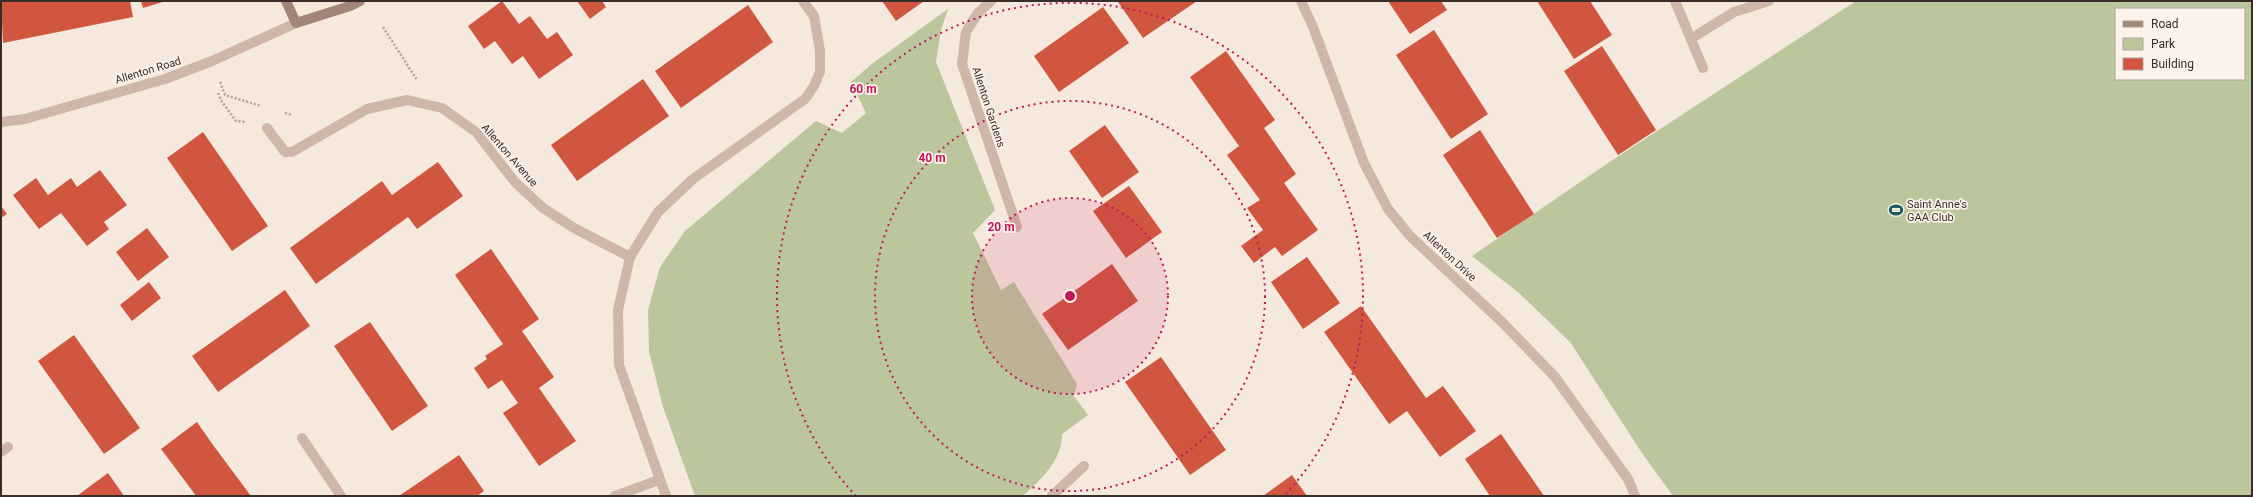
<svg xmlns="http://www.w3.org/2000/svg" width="2253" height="497" viewBox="0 0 2253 497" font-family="Roboto,sans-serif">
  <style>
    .green { fill: #bbc69c; fill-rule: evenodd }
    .building { fill: #d05640 }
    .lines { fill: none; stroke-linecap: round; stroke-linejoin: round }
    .path { stroke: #baa092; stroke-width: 2.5; stroke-dasharray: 2 2; stroke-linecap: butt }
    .street { stroke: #ceb6a8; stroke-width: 10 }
    .secondary { stroke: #a28479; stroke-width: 10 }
    .ring { fill: none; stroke: #c2185b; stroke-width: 2; stroke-dasharray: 2 4 }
    .labels { text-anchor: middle; stroke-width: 3.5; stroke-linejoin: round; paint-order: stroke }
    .street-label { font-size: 11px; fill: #3a2d29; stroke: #fcf2eb }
    .poi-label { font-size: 11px; fill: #3a2d29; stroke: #fcf2eb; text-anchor: start }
    .centre { fill: #c2185b; stroke: #fcf2eb; stroke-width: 2 }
    .ring-label { font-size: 12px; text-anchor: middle; font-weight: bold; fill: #c2185b; stroke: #fcf2eb; stroke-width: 3.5; stroke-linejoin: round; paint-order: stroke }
  </style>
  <rect width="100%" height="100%" fill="#f5e8dd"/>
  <!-- green -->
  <g class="green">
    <path d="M 1856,1 L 2252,1 L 2252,496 L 1673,496 L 1642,453 L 1570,342 L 1519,293 L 1472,256 L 1608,163 ZM 2116,9 L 2244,9 L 2244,79 L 2116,79 Z"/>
    <path d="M 948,9 L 941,30 L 936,62 L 995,210 L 973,233 L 1001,290 L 1014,282 L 1077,384 L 1074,396 L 1088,415 L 1062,434 C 1062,461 1041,479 1023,496 L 695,496 L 663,407 L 649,351 L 648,310 L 660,267 L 685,231 L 816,121 L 842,133 L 866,113 L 851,82 L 873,63 Z"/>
  </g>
  <!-- building -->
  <g class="building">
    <polygon points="1,1 130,1 133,17 3,43"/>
    <polygon points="141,1 166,1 143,8"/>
    <polygon points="502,1 519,24 530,16 547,39 557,32 573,55 539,79 523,56 512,64 495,41 484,49 468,26"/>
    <polygon points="577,1 602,1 606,7 590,19"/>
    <polygon points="882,1 924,1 896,21"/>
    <polygon points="1120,1 1197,1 1143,38 1118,2"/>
    <polygon points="1388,1 1441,1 1447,10 1410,34"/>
    <polygon points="1537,1 1590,1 1612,35 1574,59"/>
    <polygon points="748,5 773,42 681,108 655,71"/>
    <polygon points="1103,7 1129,43 1059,92 1034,56"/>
    <polygon points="1434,30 1488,114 1451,139 1396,55"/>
    <polygon points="1602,46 1656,130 1618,155 1564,71"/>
    <polygon points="1226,51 1275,120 1264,128 1296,174 1284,183 1318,230 1282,256 1275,247 1254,263 1241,246 1263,230 1247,208 1260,200 1227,155 1239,146 1190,77"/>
    <polygon points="643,79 669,116 577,181 551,145"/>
    <polygon points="1105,125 1139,172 1102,198 1069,151"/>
    <polygon points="1480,130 1534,214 1497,238 1443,155"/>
    <polygon points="203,132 268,226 232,251 167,158"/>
    <polygon points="438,162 463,196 417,229 408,217 316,284 290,248 382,181 392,195"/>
    <polygon points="100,170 127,205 104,222 109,229 87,246 61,213 39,229 13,195 36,178 48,195 71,178 77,187"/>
    <polygon points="1129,186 1162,232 1126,258 1093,211"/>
    <polygon points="1,206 7,214 1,218"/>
    <polygon points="147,228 169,257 138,281 116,252"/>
    <polygon points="491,249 539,319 522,331 554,377 539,388 576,441 539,466 503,413 518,403 502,380 488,389 474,368 487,359 485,356 503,344 455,275"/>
    <polygon points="1307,257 1340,303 1303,329 1271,282"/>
    <polygon points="1112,264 1138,301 1068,350 1042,314"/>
    <polygon points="149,282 161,298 132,321 120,305"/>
    <polygon points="285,290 310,326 218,392 192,356"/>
    <polygon points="1361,306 1426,398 1443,386 1476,431 1440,457 1407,411 1389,424 1324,332"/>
    <polygon points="370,322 428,406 392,431 334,346"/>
    <polygon points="74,335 140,428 104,454 38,361"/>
    <polygon points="1161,357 1226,450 1190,475 1125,382"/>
    <polygon points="197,422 213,445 251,496 196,496 194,493 161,449"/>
    <polygon points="1501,434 1533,480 1544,496 1490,496 1465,459"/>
    <polygon points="459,455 484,491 477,496 399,496"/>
    <polygon points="108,473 124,496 77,496 85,490"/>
    <polygon points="1292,475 1307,496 1263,496"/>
  </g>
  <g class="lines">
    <!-- path -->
    <g class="path">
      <polyline points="383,27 417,80"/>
      <polyline points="220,82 225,95 261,106"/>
      <polyline points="218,93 222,102 236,121 246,122"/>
      <polyline points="285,113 292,115"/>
    </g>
    <!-- street -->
    <g class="street">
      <polyline points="991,1 978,13 966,32 962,64 1017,227"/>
      <polyline points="1301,1 1313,27 1364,163 1388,209 1410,236 1502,322 1555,377 1628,479 1635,496"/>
      <polyline points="1675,1 1703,68"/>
      <polyline points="1692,38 1734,12 1769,1"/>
      <polyline points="1,122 25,119 165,79 212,61 296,23"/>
      <polyline points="267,128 285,152 292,152 367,109 407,100 442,108 476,132 515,182 543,208 574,228 630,257"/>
      <polyline points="302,438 341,496"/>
      <polyline points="1,452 8,447"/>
      <polyline points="615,496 659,480"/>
      <polyline points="666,496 619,365 618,310 630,257 658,212 693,179 805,99 814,86 820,72 820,51 814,16 803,1"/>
      <polyline points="1052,496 1084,466"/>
    </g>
    <!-- secondary -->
    <polyline class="secondary" points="286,1 296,23 350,6 360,1"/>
  </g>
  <!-- distance rings -->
  <circle cx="1070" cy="296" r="98" fill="#c2185b" fill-opacity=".12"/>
  <g class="ring">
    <circle cx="1070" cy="296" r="98"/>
    <circle cx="1070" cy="296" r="195"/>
    <path d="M856 496A293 293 0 1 1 1284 496"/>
  </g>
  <!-- icons -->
  <defs>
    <symbol id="stadium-bare" viewBox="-9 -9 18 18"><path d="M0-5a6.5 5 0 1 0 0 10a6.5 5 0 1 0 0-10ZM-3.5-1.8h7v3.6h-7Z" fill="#1a605f" stroke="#fcf2eb" stroke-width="2.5" paint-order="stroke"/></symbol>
  </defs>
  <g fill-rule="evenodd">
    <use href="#stadium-bare" x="1886" y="200" width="20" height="20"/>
  </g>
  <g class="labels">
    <!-- street labels -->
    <g class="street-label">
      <text transform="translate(148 70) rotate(-17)" y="4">Allenton Road</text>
      <text transform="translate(989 107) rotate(72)" y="4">Allenton Gardens</text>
      <text transform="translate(510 155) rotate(49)" y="4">Allenton Avenue</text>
      <text transform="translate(1450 256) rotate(43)" y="4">Allenton Drive</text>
    </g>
    <!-- poi labels -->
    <g class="poi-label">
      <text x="1907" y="208">Saint Anne's<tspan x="1907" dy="13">GAA Club</tspan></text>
    </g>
  </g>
  <circle cx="1070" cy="296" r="6" class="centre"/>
  <g class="ring-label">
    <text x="863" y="93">60 m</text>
    <text x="932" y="162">40 m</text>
    <text x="1001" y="231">20 m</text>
  </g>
  <!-- border -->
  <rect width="2253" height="497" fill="none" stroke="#3a2d29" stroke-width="4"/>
  <!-- legend -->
  <rect x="2115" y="8" width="130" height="72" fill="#fcf2eb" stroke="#aea39d"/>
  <rect x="2123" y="21" width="20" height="6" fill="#a28479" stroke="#aea39d"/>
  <text x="2151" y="28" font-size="12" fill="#3a2d29">Road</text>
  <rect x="2123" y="38" width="20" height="12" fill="#bbc69c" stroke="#aea39d"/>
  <text x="2151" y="48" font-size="12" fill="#3a2d29">Park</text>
  <rect x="2123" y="58" width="20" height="12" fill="#d05640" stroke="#aea39d"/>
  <text x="2151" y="68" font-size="12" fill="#3a2d29">Building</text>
</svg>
